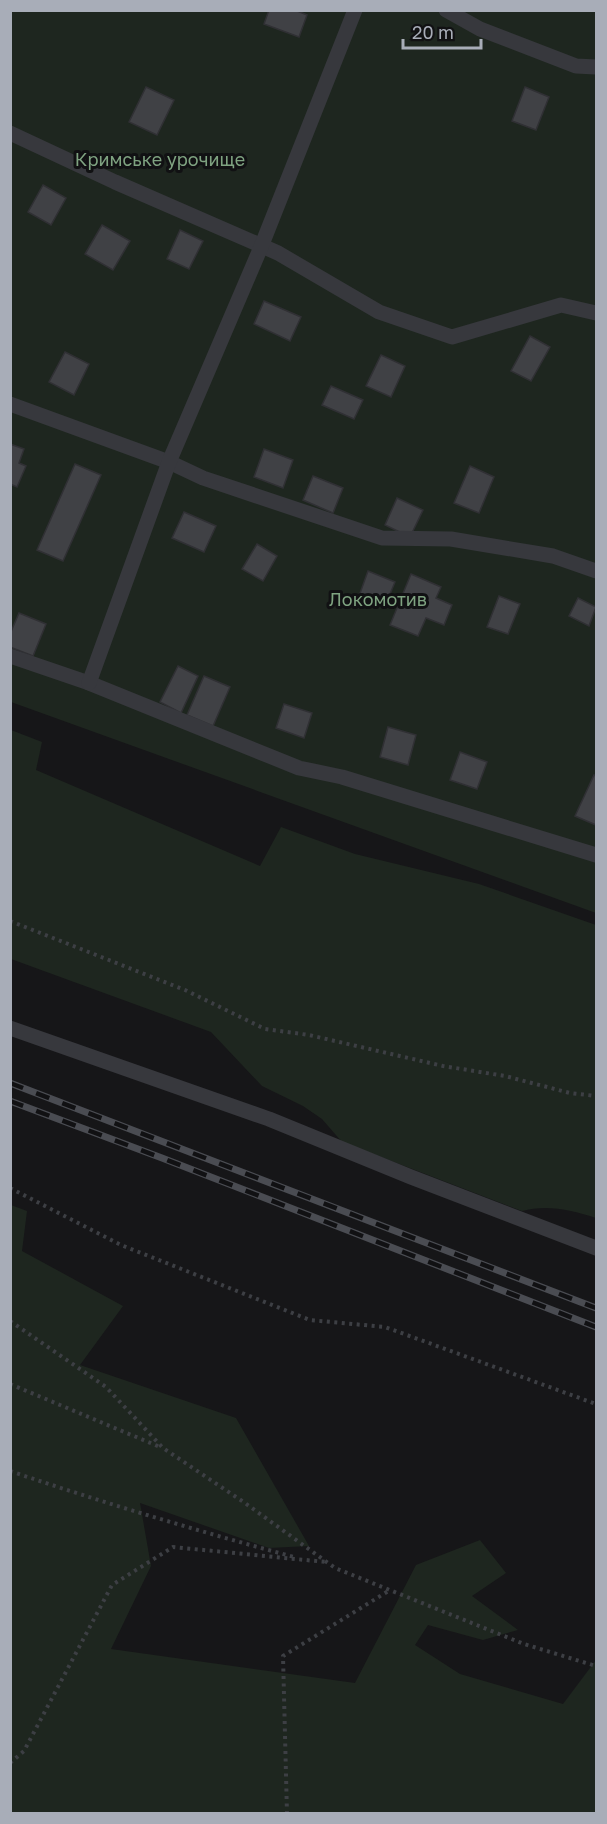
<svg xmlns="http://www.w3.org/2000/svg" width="607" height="1824" viewBox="0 0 607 1824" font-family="'Golos Text',sans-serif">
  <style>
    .green { fill: #1e261f }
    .building { fill: #404145; stroke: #303034; stroke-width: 1.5 }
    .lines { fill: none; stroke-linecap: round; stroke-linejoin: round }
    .path { stroke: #3d3f44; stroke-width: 4; stroke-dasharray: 3 4.5; stroke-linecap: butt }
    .lane { stroke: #37383d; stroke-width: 15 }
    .rail-casing { stroke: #4a4c52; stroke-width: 7 }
    .rail { stroke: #111113; stroke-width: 4.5; stroke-dasharray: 14; stroke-linecap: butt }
    .labels { text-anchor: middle; stroke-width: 6; stroke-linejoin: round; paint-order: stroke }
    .park-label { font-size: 18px; fill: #7fa381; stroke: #111113 }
  </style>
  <rect width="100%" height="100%" fill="#161618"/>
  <!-- green -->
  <g class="green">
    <polygon points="10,11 596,11 596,913 11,702"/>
    <path d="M 11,730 L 42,742 L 36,770 L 260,866 L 281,827 L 355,854 L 479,884 L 596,925 L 596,1218 C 573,1210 546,1204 522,1211 L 342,1142 L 322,1119 L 303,1106 L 262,1086 L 211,1032 L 11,959 Z"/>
    <polygon points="11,1205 27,1211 22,1251 123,1306 80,1365 236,1418 309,1546 269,1548 140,1503 151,1566 111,1649 355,1683 416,1565 480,1540 506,1573 472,1596 518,1630 483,1640 428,1625 415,1645 460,1674 563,1704 596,1660 596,1813 11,1813"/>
  </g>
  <!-- building -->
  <g class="building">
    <polygon points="269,10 295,10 307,15 299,37 264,24"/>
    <polygon points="146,87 174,100 157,135 129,122"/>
    <polygon points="525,87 549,97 536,130 512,121"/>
    <polygon points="43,185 66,198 51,225 28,212"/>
    <polygon points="102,225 130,241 113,270 85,254"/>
    <polygon points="180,230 203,241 189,269 167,259"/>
    <polygon points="264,301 301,317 290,341 254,324"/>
    <polygon points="530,336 550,347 531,381 511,371"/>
    <polygon points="65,352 89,364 74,395 49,382"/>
    <polygon points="381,355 405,366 391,397 366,386"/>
    <polygon points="331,386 363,400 354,419 322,405"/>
    <polygon points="10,444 24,449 19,463 26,466 17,487 10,484"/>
    <polygon points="264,449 293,460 283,488 254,477"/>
    <polygon points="75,464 101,475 63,561 37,550"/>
    <polygon points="470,466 494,477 479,513 454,503"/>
    <polygon points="313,476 343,488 333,513 303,500"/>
    <polygon points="397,498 423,510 410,537 385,525"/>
    <polygon points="184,512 216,526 204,552 172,538"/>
    <polygon points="257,544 277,556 263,581 242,569"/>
    <polygon points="368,571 395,582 385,606 359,596"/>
    <polygon points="411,574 441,587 436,598 452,605 444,625 426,618 418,636 390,625"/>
    <polygon points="499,596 520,604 508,634 487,627"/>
    <polygon points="578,598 596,607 589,626 569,616"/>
    <polygon points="19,613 46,624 33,656 10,647 10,634"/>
    <polygon points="178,666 198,676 181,713 160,702"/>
    <polygon points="204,676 230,687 213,726 187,715"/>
    <polygon points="284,704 312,713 304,738 276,728"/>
    <polygon points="388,727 416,735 408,765 380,757"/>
    <polygon points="460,752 487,762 477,789 450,780"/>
    <polygon points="594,775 596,776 596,825 575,816"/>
  </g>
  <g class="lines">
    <!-- path -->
    <g class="path">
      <polyline points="10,921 185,990 265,1029 309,1035 443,1066 505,1076 570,1093 596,1096"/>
      <polyline points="10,1188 121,1245 310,1320 385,1327 596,1404"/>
      <polyline points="10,1321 106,1387 163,1448 245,1503 335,1568 524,1644 596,1666"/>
      <polyline points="10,1384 160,1447"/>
      <path d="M 10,1471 C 104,1503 198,1531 294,1557"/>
      <polyline points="10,1763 24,1751 112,1585 173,1547 326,1562"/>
      <polyline points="287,1814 283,1656 390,1590"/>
    </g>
    <!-- lane -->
    <g class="lane">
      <polyline points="446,10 480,29 576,66 596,67"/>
      <polyline points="10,133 115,182 278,253 379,312 452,337 561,305 596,313"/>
      <polyline points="10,404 169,462 203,478 382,538 451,539 553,556 596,571"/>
      <polyline points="10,656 89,683 299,768 342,777 596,855"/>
      <polyline points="89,683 169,462 261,247 355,10"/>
      <polyline points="10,1028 269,1119 411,1177 596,1248"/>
    </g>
    <defs>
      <g id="rail">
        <polyline points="10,1083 596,1308"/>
        <polyline points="10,1101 162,1158 596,1327"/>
      </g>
    </defs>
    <!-- rail casing -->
    <use href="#rail" class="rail-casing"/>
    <!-- rail -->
    <use href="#rail" class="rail"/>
  </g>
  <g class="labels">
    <!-- park labels -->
    <g class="park-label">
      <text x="160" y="166">Кримське урочище</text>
      <text x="378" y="606">Локомотив</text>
    </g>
  </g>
  <!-- border -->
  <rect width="607" height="1824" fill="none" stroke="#a8adb8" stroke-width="24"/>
  <!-- scale -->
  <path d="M403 39v9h78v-9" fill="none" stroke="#a8adb8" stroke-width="3"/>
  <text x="412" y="39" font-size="18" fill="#a8adb8" stroke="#111113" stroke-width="4.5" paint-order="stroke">20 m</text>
</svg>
